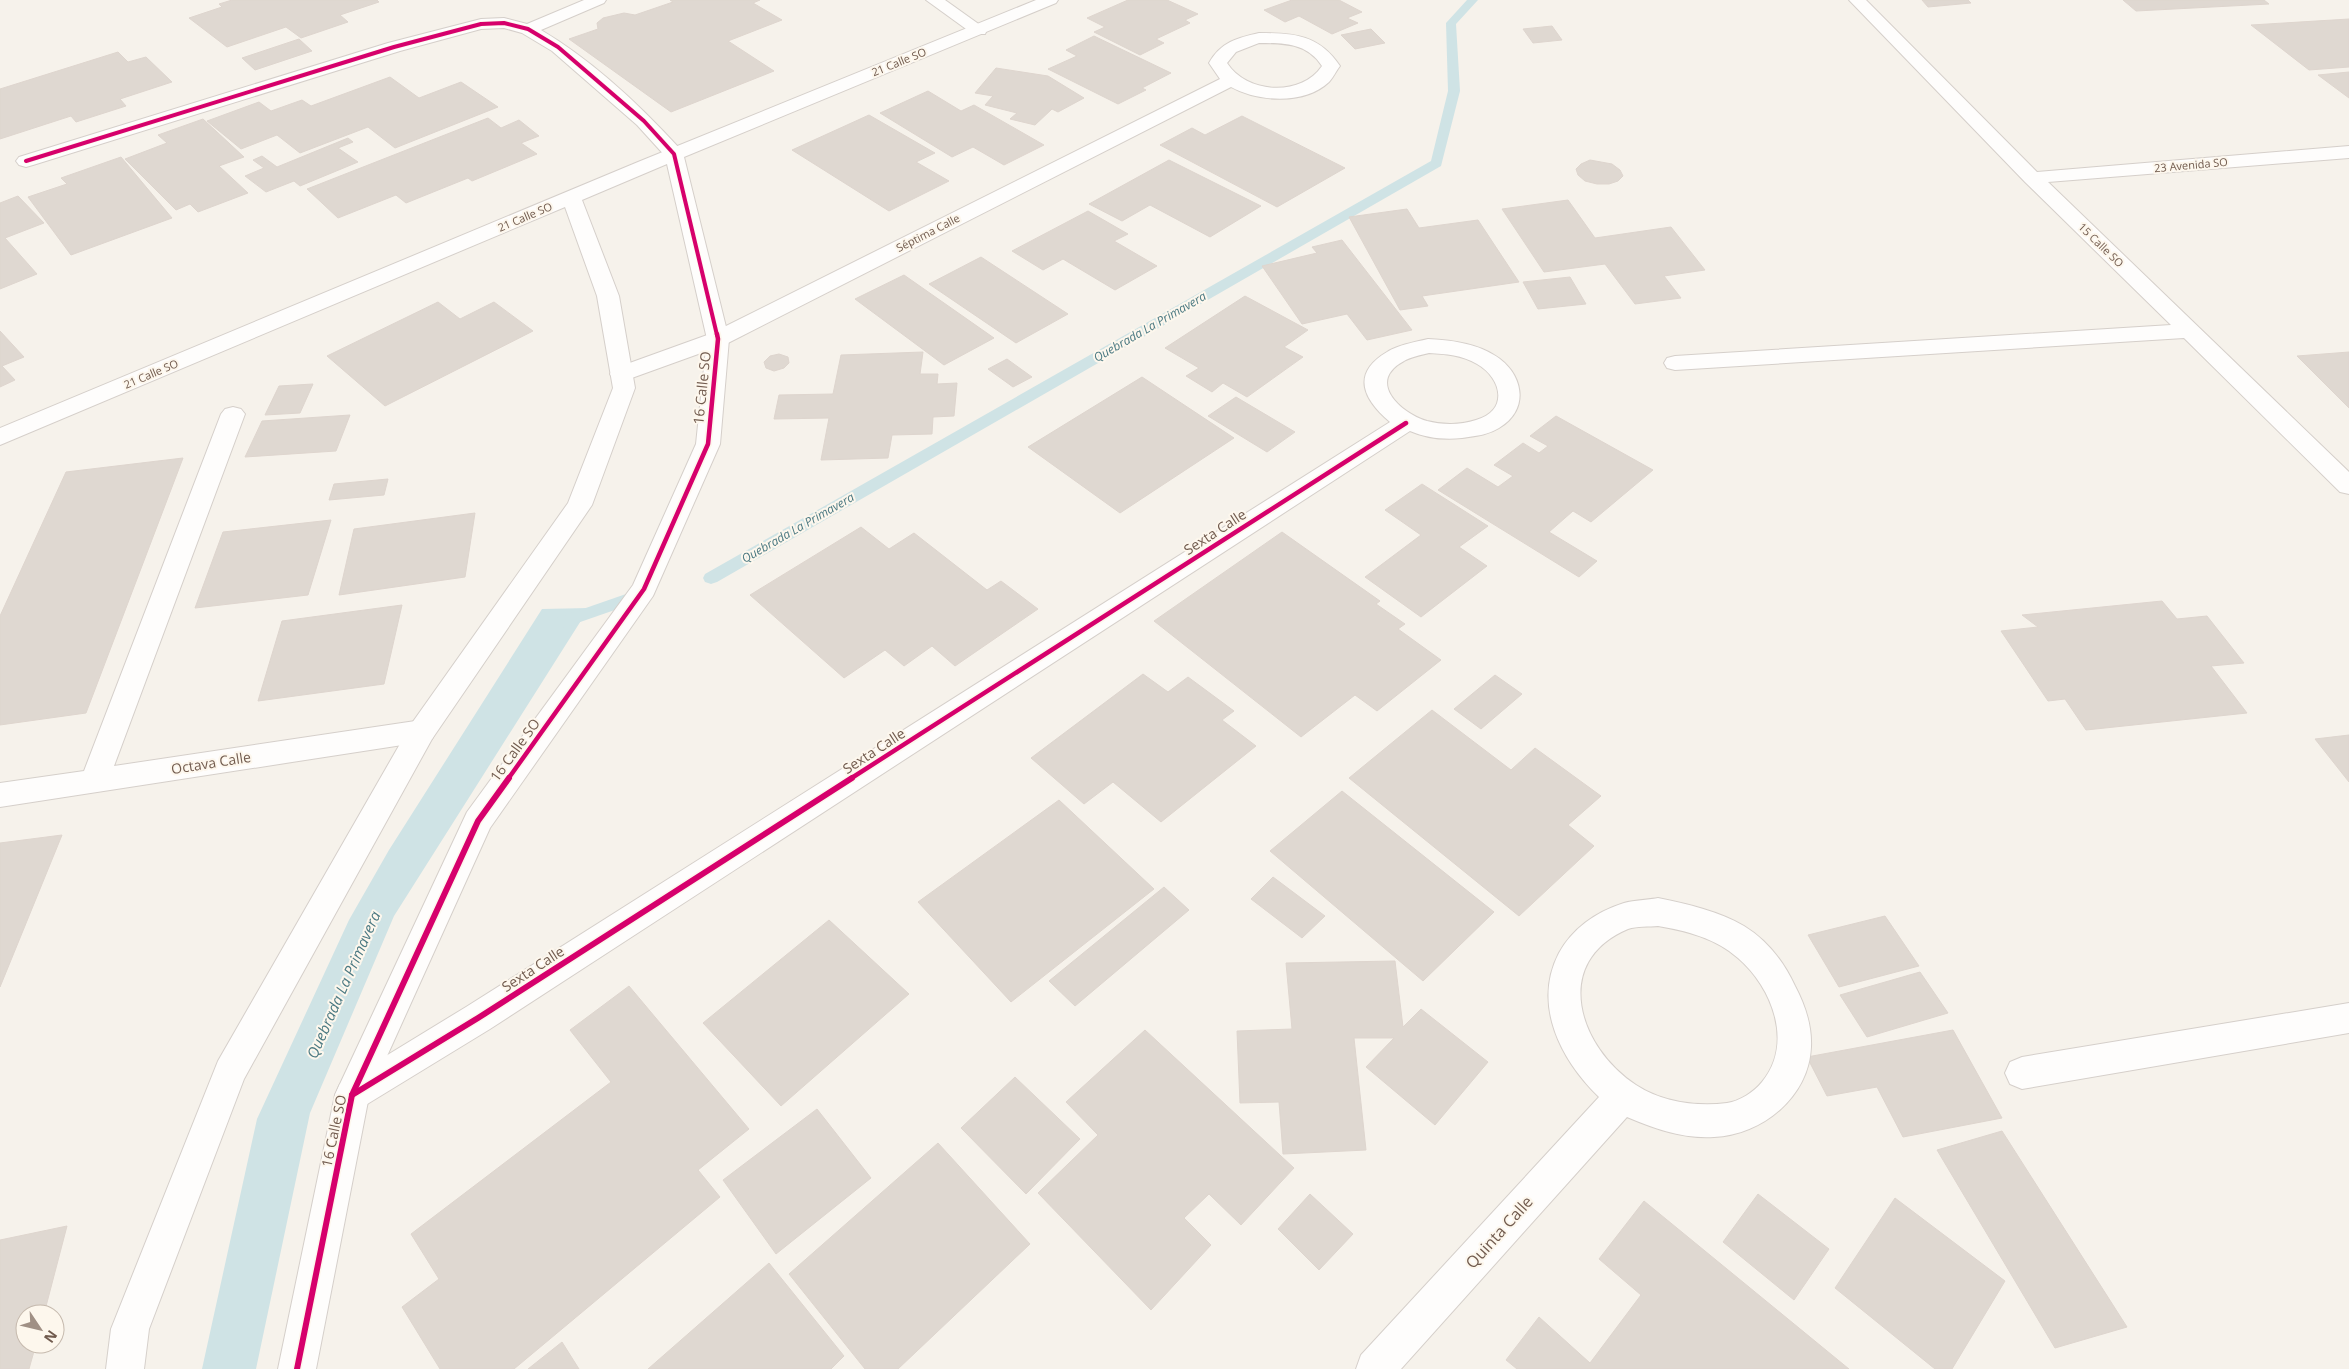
<svg xmlns="http://www.w3.org/2000/svg" width="2349" height="1369" viewBox="0 0 2349 1369" font-family="'Open Sans',sans-serif">
  <style>
    .water { fill: #cfe3e5 }
    .lines { fill: none; stroke-linecap: round; stroke-linejoin: round }
    .stream { fill: #cfe3e5; fill-rule: evenodd }
    .building { fill: #dfd8d1; stroke: #ded5ce }
    .minor-casing { stroke: #d5cfca; stroke-width: 2 }
    .tertiary-casing { stroke: #d5cfca; stroke-width: 2 }
    .minor { fill: #fefdfc; fill-rule: evenodd }
    .tertiary { fill: #fefdfc; fill-rule: evenodd }
    .cycleway-far2-casing { stroke: #fdf7ed; stroke-width: 5.5 }
    .cycleway-far1-casing { stroke: #fdf7ed; stroke-width: 8 }
    .cycleway-casing { stroke: #fdf7ed; stroke-width: 9 }
    .cycleway-far2 { stroke: #d6006c; stroke-width: 4 }
    .cycleway-far1 { stroke: #d6006c; stroke-width: 4.5 }
    .cycleway { stroke: #d6006c; stroke-width: 6 }
    .labels { text-anchor: middle; stroke-width: 4; stroke-linejoin: round; paint-order: stroke }
    .far-street-label { font-size: 11px; fill: #715b4e; stroke: #fdf7ed }
    .far-water-label { font-size: 12px; font-style: italic; fill: #4b7982; stroke: #fdf7ed }
    .street-label { font-size: 14px; fill: #715b4e; stroke: #fdf7ed }
    .water-label { font-size: 15px; font-style: italic; fill: #4b7982; stroke: #fdf7ed }
    .near-street-label { font-size: 16px; fill: #715b4e; stroke: #fdf7ed }
  </style>
  <rect width="100%" height="100%" fill="#f6f2eb"/>
  <!-- water -->
  <polygon class="water" points="589,608 394,916 310,1113 256,1369 202,1369 257,1119 349,920 389,850 542,609"/>
  <g class="lines">
    <!-- stream -->
    <g class="stream">
      <polygon points="1467,0 1478,0 1456,24 1460,91 1441,166 717,582 711,584 705,582 703,578 705,574 1431,161 1448,91 1446,23"/>
      <polygon points="626,594 632,596 634,600 632,604 563,628 557,626 555,622 557,618"/>
    </g>
  </g>
  <!-- building -->
  <g class="building">
    <polygon points="232,0 377,0 379,2 340,15 348,22 301,38 286,27 227,47 189,18 222,7 219,4"/>
    <polygon points="670,0 760,0 753,3 782,20 728,41 774,71 671,112 569,39 598,29 597,23 603,18 624,13 635,15 673,2"/>
    <polygon points="1128,0 1167,0 1198,14 1185,20 1190,23 1156,39 1164,43 1140,55 1094,32 1105,27 1087,18"/>
    <polygon points="1292,0 1339,0 1362,12 1347,18 1358,23 1332,34 1299,16 1285,22 1264,10"/>
    <polygon points="1922,0 1968,0 1971,3 1928,7"/>
    <polygon points="2123,0 2264,0 2269,4 2136,11"/>
    <polygon points="2349,19 2349,67 2309,70 2251,25"/>
    <polygon points="1552,26 1562,40 1533,43 1523,29"/>
    <polygon points="1371,29 1385,43 1355,49 1341,35"/>
    <polygon points="1094,36 1121,49 1171,73 1142,88 1146,90 1118,104 1048,69 1077,56 1066,50"/>
    <polygon points="299,39 312,51 255,70 242,58"/>
    <polygon points="118,52 128,62 146,57 172,82 120,99 126,106 76,122 71,116 0,139 0,89"/>
    <polygon points="996,68 1048,76 1084,98 1058,112 1052,109 1035,125 1010,119 1017,113 985,105 993,96 975,93"/>
    <polygon points="2349,72 2349,98 2318,75"/>
    <polygon points="390,77 419,98 461,82 498,107 395,148 368,127 300,153 277,135 241,149 207,121 259,102 271,111 302,100 311,106"/>
    <polygon points="928,91 961,111 974,105 1044,145 1004,165 973,147 952,157 880,113"/>
    <polygon points="869,115 935,153 916,162 949,181 889,211 792,150"/>
    <polygon points="1242,116 1345,168 1277,207 1160,145 1192,128 1205,135"/>
    <polygon points="488,118 501,128 519,120 539,136 521,143 537,154 472,181 468,178 406,203 396,195 338,218 307,189"/>
    <polygon points="203,119 244,157 219,166 248,193 198,212 190,204 176,210 125,159 167,143 158,135"/>
    <polygon points="348,138 353,142 338,148 358,162 300,186 294,181 266,192 245,176 264,168 253,160 262,156 277,167"/>
    <polygon points="121,157 172,218 71,255 28,197 67,184 61,178"/>
    <polygon points="1169,160 1261,206 1210,237 1150,205 1122,221 1089,204"/>
    <polygon points="1590,160 1612,164 1620,170 1623,176 1618,181 1609,184 1597,184 1585,181 1578,175 1576,169 1581,164"/>
    <polygon points="18,196 44,223 5,238 37,274 0,289 0,203"/>
    <polygon points="1568,200 1595,238 1671,227 1705,270 1664,276 1681,298 1635,304 1605,264 1544,272 1502,209"/>
    <polygon points="1407,209 1419,228 1478,220 1519,282 1422,296 1428,306 1400,310 1349,217"/>
    <polygon points="1088,211 1128,234 1114,241 1157,266 1115,290 1063,259 1043,270 1012,251"/>
    <polygon points="1342,240 1412,330 1367,340 1347,314 1302,324 1262,266 1317,253 1312,247"/>
    <polygon points="981,257 1068,314 1016,343 929,284"/>
    <polygon points="904,275 994,338 944,365 855,299"/>
    <polygon points="1570,277 1586,304 1538,309 1523,282"/>
    <polygon points="1245,296 1308,330 1284,347 1303,357 1247,397 1223,383 1212,392 1186,376 1199,368 1165,348"/>
    <polygon points="438,302 460,319 494,302 533,331 385,406 327,356"/>
    <polygon points="0,331 24,357 2,366 15,380 0,387"/>
    <polygon points="923,352 920,374 938,374 937,384 957,383 954,416 933,417 932,434 892,435 888,458 821,460 829,418 774,419 779,395 833,394 841,355"/>
    <polygon points="2349,352 2349,408 2297,356"/>
    <polygon points="779,354 788,357 789,363 784,368 774,371 766,368 764,362 770,356"/>
    <polygon points="1007,359 1032,377 1013,387 988,369"/>
    <polygon points="1142,377 1234,438 1120,513 1028,447"/>
    <polygon points="313,384 300,413 265,415 279,386"/>
    <polygon points="1236,397 1295,432 1267,452 1208,416"/>
    <polygon points="350,415 336,451 245,457 262,421"/>
    <polygon points="1556,416 1653,470 1591,522 1573,511 1549,532 1597,561 1579,577 1438,490 1467,468 1498,487 1513,476 1494,465 1523,443 1539,453 1548,446 1530,436"/>
    <polygon points="183,458 86,713 0,725 0,616 66,472"/>
    <polygon points="388,479 384,495 329,500 334,484"/>
    <polygon points="1422,484 1488,526 1459,547 1487,566 1421,617 1365,577 1421,535 1385,510"/>
    <polygon points="475,513 465,577 339,595 354,529"/>
    <polygon points="331,520 308,595 195,608 223,532"/>
    <polygon points="861,527 889,549 914,533 987,590 1001,581 1038,609 955,666 932,646 904,666 885,650 844,678 750,595"/>
    <polygon points="1282,532 1380,601 1376,604 1405,624 1398,629 1441,660 1377,711 1355,695 1301,737 1154,621"/>
    <polygon points="2162,601 2177,619 2207,616 2244,663 2211,666 2247,713 2086,730 2065,699 2048,701 2001,631 2038,627 2022,615"/>
    <polygon points="402,605 384,684 258,701 282,621"/>
    <polygon points="1143,674 1168,692 1188,677 1234,711 1222,720 1256,746 1161,822 1113,782 1084,804 1031,758"/>
    <polygon points="1495,675 1522,694 1481,729 1454,709"/>
    <polygon points="1432,710 1511,770 1535,748 1601,796 1568,825 1594,846 1519,916 1349,778"/>
    <polygon points="2349,735 2349,782 2315,739"/>
    <polygon points="1342,791 1494,912 1423,981 1270,851"/>
    <polygon points="1059,800 1154,889 1011,1002 918,902"/>
    <polygon points="62,835 0,987 0,843"/>
    <polygon points="1273,877 1325,916 1302,938 1251,899"/>
    <polygon points="1164,887 1189,910 1075,1006 1049,981"/>
    <polygon points="1885,916 1919,966 1839,987 1808,935"/>
    <polygon points="829,920 909,994 781,1106 703,1023"/>
    <polygon points="1395,961 1403,1027 1421,1009 1488,1062 1435,1125 1366,1067 1394,1038 1354,1038 1366,1150 1283,1154 1279,1102 1240,1103 1237,1031 1292,1029 1286,963"/>
    <polygon points="1920,972 1948,1013 1867,1037 1840,995"/>
    <polygon points="629,986 749,1129 698,1170 720,1197 514,1369 440,1369 402,1307 439,1279 411,1234 611,1082 570,1030"/>
    <polygon points="1145,1030 1294,1168 1241,1225 1209,1194 1184,1218 1211,1245 1151,1310 1038,1193 1098,1135 1066,1102"/>
    <polygon points="1953,1030 2002,1118 1903,1137 1877,1087 1827,1096 1807,1057"/>
    <polygon points="1015,1077 1080,1139 1026,1194 961,1128"/>
    <polygon points="817,1109 871,1178 776,1254 723,1180"/>
    <polygon points="2002,1131 2127,1327 2055,1348 1937,1150"/>
    <polygon points="938,1143 1030,1244 898,1369 865,1369 789,1274"/>
    <polygon points="1310,1194 1353,1234 1319,1270 1278,1229"/>
    <polygon points="1758,1194 1829,1249 1794,1300 1723,1242"/>
    <polygon points="1895,1198 2005,1281 1952,1369 1935,1369 1835,1288"/>
    <polygon points="1644,1201 1849,1369 1517,1369 1506,1360 1539,1317 1590,1363 1641,1295 1599,1259"/>
    <polygon points="67,1226 44,1314 25,1314 25,1344 36,1344 29,1369 0,1369 0,1240"/>
    <polygon points="769,1263 844,1356 831,1369 648,1369"/>
    <polygon points="562,1342 579,1369 528,1369"/>
  </g>
  <g class="lines">
    <defs>
      <g id="minor">
        <path d="M 584,0 L 606,0 L 604,3 L 541,30 C 592,60 641,106 681,150 L 683,154 L 681,158 L 674,160 L 667,158 L 637,125 L 552,51 L 522,33 L 504,28 L 481,29 L 400,51 L 33,165 L 26,167 L 19,165 L 16,161 L 19,157 L 388,43 L 481,19 L 504,18 L 527,24 Z"/>
        <polygon points="926,0 945,0 987,30 985,34 973,34"/>
        <polygon points="1849,0 1866,0 2037,172 2349,146 2349,158 2048,182 2349,472 2349,494 2340,492 2184,338 1675,370 1667,368 1664,363 1667,358 1675,356 2171,325 2025,182"/>
        <path d="M 1259,33 C 1295,33 1319,35 1340,66 C 1336,71 1333,78 1329,82 C 1305,105 1258,102 1231,87 L 726,344 L 629,379 L 621,381 L 613,379 L 610,374 L 613,369 L 710,334 L 1220,79 L 1209,63 C 1221,42 1237,38 1259,33 ZM 1259,43 C 1284,43 1307,43 1322,66 C 1301,97 1247,94 1227,63 L 1236,52 Z"/>
        <path d="M 1428,339 C 1450,340 1475,343 1494,355 C 1523,372 1531,409 1499,428 C 1488,435 1475,436 1462,438 C 1445,440 1426,438 1410,431 L 490,1029 L 364,1106 L 352,1111 L 340,1106 L 335,1095 L 340,1084 L 466,1007 L 1390,422 C 1364,400 1350,374 1387,352 C 1398,345 1415,342 1428,339 ZM 1429,353 C 1446,354 1462,355 1477,364 C 1502,378 1509,411 1476,420 C 1461,425 1442,425 1427,421 C 1400,413 1366,381 1404,361 C 1411,357 1421,355 1429,353 Z"/>
        <polygon points="233,407 241,409 245,414 114,766 422,720 432,723 436,731 432,739 422,742 0,807 0,783 84,771 221,414 225,409"/>
        <path d="M 1658,898 C 1687,904 1719,911 1744,926 C 1767,940 1784,962 1795,986 C 1805,1005 1812,1025 1811,1047 C 1809,1097 1762,1135 1714,1137 C 1684,1139 1655,1129 1627,1117 L 1401,1369 L 1356,1369 L 1361,1355 L 1599,1097 C 1561,1060 1532,1005 1559,953 C 1573,928 1596,912 1624,903 C 1635,900 1647,900 1658,898 ZM 1658,926 C 1687,931 1715,938 1738,958 C 1772,987 1794,1043 1762,1082 C 1754,1092 1740,1101 1727,1103 C 1697,1107 1662,1102 1636,1085 C 1579,1048 1550,962 1628,929 C 1637,926 1649,927 1658,926 Z"/>
        <polygon points="2349,1003 2349,1033 2022,1089 2010,1084 2005,1073 2010,1062 2022,1057"/>
      </g>
      <polygon id="tertiary" points="1036,0 1058,0 1056,3 684,157 729,339 720,444 653,596 490,828 369,1096 316,1369 278,1369 335,1095 340,1084 467,812 633,585 696,444 707,339 667,164 582,200 619,296 635,388 592,505 432,739 244,1079 149,1329 144,1369 106,1369 111,1329 218,1061 412,723 568,503 613,388 597,296 565,207 0,445 0,428 638,162"/>
    </defs>
    <!-- minor casing -->
    <use href="#minor" class="minor-casing"/>
    <!-- tertiary casing -->
    <use href="#tertiary" class="tertiary-casing"/>
    <!-- minor -->
    <use href="#minor" class="minor"/>
    <!-- tertiary -->
    <use href="#tertiary" class="tertiary"/>
    <defs>
      <polyline id="cycleway-far2" points="26,161 394,47 481,24 504,23 528,29 558,47 644,121 674,154 717,335"/>
      <g id="cycleway-far1">
        <polyline points="508,779 644,589 708,444 718,339 717,334"/>
        <polyline points="850,779 1406,423"/>
      </g>
      <g id="cycleway">
        <polyline points="352,1095 478,1018 852,778"/>
        <polyline points="297,1369 352,1095 478,821 509,778"/>
      </g>
    </defs>
    <!-- cycleway-far2 casing -->
    <use href="#cycleway-far2" class="cycleway-far2-casing"/>
    <!-- cycleway-far1 casing -->
    <use href="#cycleway-far1" class="cycleway-far1-casing"/>
    <!-- cycleway casing -->
    <use href="#cycleway" class="cycleway-casing"/>
    <!-- cycleway-far2 -->
    <use href="#cycleway-far2" class="cycleway-far2"/>
    <!-- cycleway-far1 -->
    <use href="#cycleway-far1" class="cycleway-far1"/>
    <!-- cycleway -->
    <use href="#cycleway" class="cycleway"/>
  </g>
  <g class="labels">
    <!-- far-street labels -->
    <g class="far-street-label">
      <text transform="translate(899 62) rotate(-22)" y="4">21 Calle SO</text>
      <text transform="translate(2191 165) rotate(-5)" y="4">23 Avenida SO</text>
      <text transform="translate(525 217) rotate(-23)" y="4">21 Calle SO</text>
      <text transform="translate(928 233) rotate(-27)" y="4">Séptima Calle</text>
      <text transform="translate(2101 245) rotate(44)" y="4">15 Calle SO</text>
      <text transform="translate(151 374) rotate(-23)" y="4">21 Calle SO</text>
    </g>
    <!-- far-water labels -->
    <g class="far-water-label">
      <text transform="translate(1150 327) rotate(-30)" y="4">Quebrada La Primavera</text>
      <text transform="translate(798 528) rotate(-30)" y="4">Quebrada La Primavera</text>
    </g>
    <!-- street labels -->
    <g class="street-label">
      <text transform="translate(702 388) rotate(-84)" y="5">16 Calle SO</text>
      <text transform="translate(1215 532) rotate(-33)" y="5">Sexta Calle</text>
      <text transform="translate(515 750) rotate(-54)" y="5">16 Calle SO</text>
      <text transform="translate(874 751) rotate(-33)" y="5">Sexta Calle</text>
      <text transform="translate(211 763) rotate(-9)" y="5">Octava Calle</text>
      <text transform="translate(533 969) rotate(-33)" y="5">Sexta Calle</text>
      <text transform="translate(334 1131) rotate(-78)" y="5">16 Calle SO</text>
    </g>
    <!-- water labels -->
    <g class="water-label">
      <text transform="translate(344 985) rotate(-66)" y="5">Quebrada La Primavera</text>
    </g>
    <!-- near-street labels -->
    <g class="near-street-label">
      <text transform="translate(1499 1232) rotate(-48)" y="6">Quinta Calle</text>
    </g>
  </g>
  <!-- north arrow -->
  <g transform="translate(40 1329) rotate(125)"><circle r="24" fill="#fdf7ed" stroke="#c5b9ad"/>
  <path d="M0-4L9 19L0 12L-9 19Z" fill="#a09085"/>
  <text y="-8" font-size="14" font-weight="bold" text-anchor="middle" fill="#715b4e">N</text>
  </g>
</svg>
